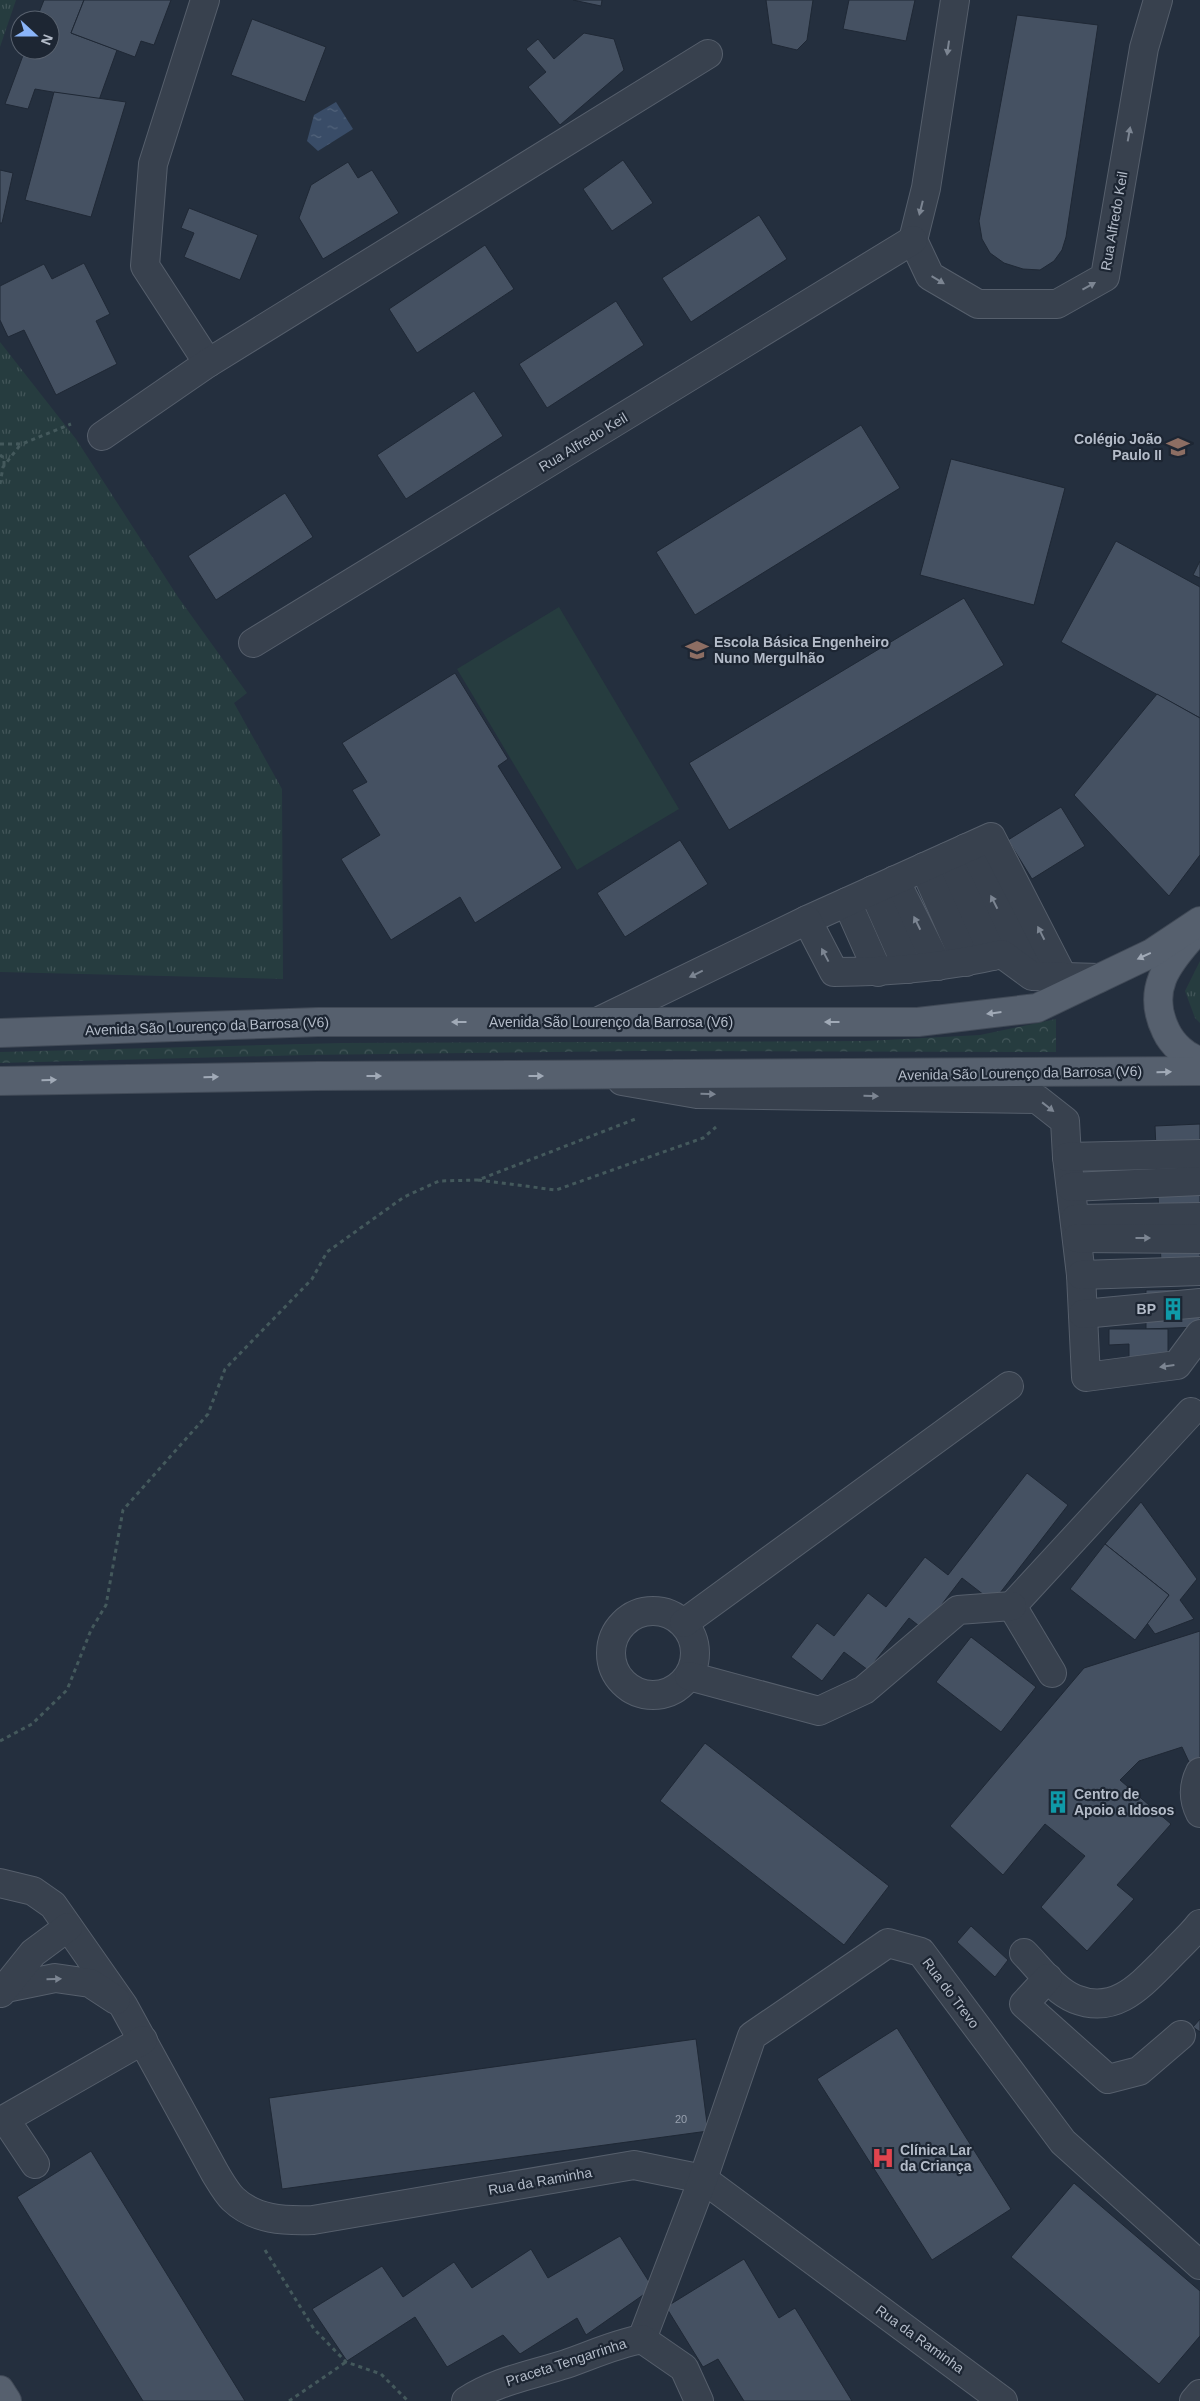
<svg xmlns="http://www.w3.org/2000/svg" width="1200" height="2401" viewBox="0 0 1200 2401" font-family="Helvetica,sans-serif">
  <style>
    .grass { fill: url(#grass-tufts) }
    .forest { fill: url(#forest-crowns) }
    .pitch { fill: #263c3f }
    .water { fill: url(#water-ripples) }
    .building { fill: #455162; stroke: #1f2835 }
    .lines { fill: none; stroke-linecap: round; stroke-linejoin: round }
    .minor-casing { stroke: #565f6c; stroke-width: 30 }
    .major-casing { stroke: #414a57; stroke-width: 30 }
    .path { stroke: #44595c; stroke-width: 3; stroke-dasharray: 4 4; stroke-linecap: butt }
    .minor { stroke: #38414e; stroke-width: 28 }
    .major { stroke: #56606e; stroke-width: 28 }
    .oneway { fill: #7c8592 }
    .oneway2 { fill: #a1aab7 }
    .labels { text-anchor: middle; stroke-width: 4.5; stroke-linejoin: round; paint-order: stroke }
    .number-label { font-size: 11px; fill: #98a1af }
    .street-label { font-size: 14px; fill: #b4bcc9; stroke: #1d2633 }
    .poi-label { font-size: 14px; font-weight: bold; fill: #b4bcc9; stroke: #1d2633; text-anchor: start }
  </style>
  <defs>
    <pattern id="grass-tufts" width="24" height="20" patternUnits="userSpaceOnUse" patternTransform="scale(1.25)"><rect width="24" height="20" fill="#263c3f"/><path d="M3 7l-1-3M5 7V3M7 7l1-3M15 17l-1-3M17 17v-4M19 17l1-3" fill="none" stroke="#435659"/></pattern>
    <pattern id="forest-crowns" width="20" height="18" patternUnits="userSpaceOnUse" patternTransform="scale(1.25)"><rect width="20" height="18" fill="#263c3f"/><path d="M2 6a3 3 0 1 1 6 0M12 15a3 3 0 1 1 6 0" fill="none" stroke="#435659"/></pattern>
    <pattern id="water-ripples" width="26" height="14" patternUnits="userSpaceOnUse" patternTransform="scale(1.25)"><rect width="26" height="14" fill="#394c67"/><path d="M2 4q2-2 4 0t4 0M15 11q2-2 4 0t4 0" fill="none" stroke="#53647b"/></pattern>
  </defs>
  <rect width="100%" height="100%" fill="#242f3e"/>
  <!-- grass -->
  <g class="grass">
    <polygon points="0,0 16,0 0,47"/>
    <polygon points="0,342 76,439 178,597 247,693 234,703 282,789 283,979 0,972"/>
    <polygon points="1200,961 1200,1023 1195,1018 1185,991"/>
  </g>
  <!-- forest -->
  <polygon class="forest" points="1056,1019 1056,1052 636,1051 307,1055 0,1063 0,1052 342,1043 866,1041 980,1035"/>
  <!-- pitch -->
  <polygon class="pitch" points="559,607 679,809 577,870 457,669"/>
  <!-- water -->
  <polygon class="water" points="336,102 353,129 318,151 307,141 314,115"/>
  <!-- building -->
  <g class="building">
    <polygon points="44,0 84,0 71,33 117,50 99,100 35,89 28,109 5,104 25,50 50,50 50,20 36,20"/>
    <polygon points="84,0 171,0 154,45 141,41 135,57 71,33"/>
    <polygon points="573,0 602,0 601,6"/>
    <polygon points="766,0 813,0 807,40 797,50 772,44"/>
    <polygon points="849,0 915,0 906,41 843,29"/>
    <polygon points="1017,15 1098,25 1066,237 1062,250 1054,261 1040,270 1023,269 1004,263 990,253 982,239 979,221"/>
    <polygon points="252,19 326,47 305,102 231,75"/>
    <polygon points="584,33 614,39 624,70 560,125 528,87 546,72 526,49 538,39 554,59"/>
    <polygon points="54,92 126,102 91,217 25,200"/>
    <polygon points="623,160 653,203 612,231 583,189"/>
    <polygon points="348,162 358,178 372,170 399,213 323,259 299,218 311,185"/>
    <polygon points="0,170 13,173 2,223 0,223"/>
    <polygon points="189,208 258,235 240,280 184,257 194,233 181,228"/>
    <polygon points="759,215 787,259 691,322 662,278"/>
    <polygon points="485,245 514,289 417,353 389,309"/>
    <polygon points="84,263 110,314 96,321 117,364 56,395 24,330 8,337 0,320 0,286 44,264 52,279"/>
    <polygon points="616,301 644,345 547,408 519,364"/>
    <polygon points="474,391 503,436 406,499 377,455"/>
    <polygon points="861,425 900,488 695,615 656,552"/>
    <polygon points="951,459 1065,488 1034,605 920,575"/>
    <polygon points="285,493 313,537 216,600 188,556"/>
    <polygon points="1116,541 1200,587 1200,718 1061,642"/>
    <polygon points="1200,561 1200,578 1193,575"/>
    <polygon points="964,598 1004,665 729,830 689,763"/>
    <polygon points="455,673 508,759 498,766 562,868 475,923 460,897 391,940 341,859 380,835 352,790 367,782 342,743"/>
    <polygon points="1157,694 1200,718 1200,855 1169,896 1074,795"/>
    <polygon points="1061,807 1085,846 1032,879 1008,840"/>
    <polygon points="680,840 708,884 625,937 597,893"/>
    <polygon points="1200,1124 1200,1283 1162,1285 1155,1126"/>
    <polygon points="1200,1289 1200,1327 1146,1329 1146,1290"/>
    <polygon points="1109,1329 1168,1329 1168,1360 1129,1360 1129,1344 1109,1345"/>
    <polygon points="1027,1473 1068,1505 993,1602 962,1578 923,1629 909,1618 868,1670 844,1652 822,1681 791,1657 817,1623 834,1636 868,1593 886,1607 925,1557 948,1575"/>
    <polygon points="1141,1502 1197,1579 1180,1600 1194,1619 1155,1634 1147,1623 1169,1595 1105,1544"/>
    <polygon points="1105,1544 1169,1595 1135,1640 1070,1589"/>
    <polygon points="1200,1631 1200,1758 1189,1762 1182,1747 1139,1761 1120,1780 1171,1824 1117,1885 1134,1899 1087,1951 1041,1907 1085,1856 1045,1824 1003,1875 950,1826 1084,1668"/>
    <polygon points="971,1637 1036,1687 1001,1732 936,1682"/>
    <polygon points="705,1743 889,1886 844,1945 660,1801"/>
    <polygon points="971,1926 1008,1960 995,1977 957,1942"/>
    <polygon points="1200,2019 1200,2032 1193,2027"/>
    <polygon points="897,2028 1011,2209 932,2260 817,2079"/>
    <polygon points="696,2039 708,2131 282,2189 269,2098"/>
    <polygon points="91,2151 245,2401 143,2401 17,2197"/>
    <polygon points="1074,2183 1200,2291 1200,2336 1159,2384 1011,2257"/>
    <polygon points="620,2236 653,2288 586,2335 577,2318 520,2354 503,2335 447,2367 415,2317 347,2361 312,2309 382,2266 403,2297 454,2262 472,2288 531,2249 548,2278"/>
    <polygon points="744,2259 779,2318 795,2308 852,2401 744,2401 718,2359 703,2367 666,2307"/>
  </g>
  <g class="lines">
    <defs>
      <g id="minor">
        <polyline points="205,0 153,164 145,266 208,363"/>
        <polyline points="955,0 926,188 913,240 930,276 978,304 1057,304 1105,277 1144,48 1158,0"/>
        <polyline points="102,436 208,363 708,54"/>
        <polyline points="253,643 913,240"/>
        <polyline points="966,848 1029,970"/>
        <polyline points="947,857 993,956"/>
        <polyline points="924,867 966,962"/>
        <polyline points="895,880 938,966"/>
        <polyline points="873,890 908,969"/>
        <polyline points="847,902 878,972"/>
        <polyline points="807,920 991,837 1063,977"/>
        <path d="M 597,1022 L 807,920 L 834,972 C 891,972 947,967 1002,954 L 1032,976 L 1099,978"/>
        <polyline points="622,1081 697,1094 1037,1099 1065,1121 1067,1157 1081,1275 1086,1377 1177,1365 1200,1334"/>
        <polyline points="1067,1157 1200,1154"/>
        <polyline points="1071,1187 1200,1181"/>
        <polyline points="1075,1219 1200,1217"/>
        <polyline points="1077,1238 1200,1239"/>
        <polyline points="1081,1275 1200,1271"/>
        <polyline points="1083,1314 1200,1303"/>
        <circle cx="653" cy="1653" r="42"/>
        <polyline points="684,1623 1009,1386"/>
        <polyline points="1052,1673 1012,1606 1191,1412"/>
        <polyline points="689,1676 819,1711 864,1690 958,1610 1012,1606"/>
        <path d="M 1200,1772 C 1193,1786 1193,1799 1200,1813"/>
        <path d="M 0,1883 L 33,1891 L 53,1905 L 123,2005 L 215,2173 C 220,2181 226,2192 233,2199 C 255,2220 284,2221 313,2220 L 634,2165 L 703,2179 L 1003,2401"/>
        <path d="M 1024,1953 C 1039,1968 1055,1991 1075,1999 C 1115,2015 1140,1986 1166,1960 C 1177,1948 1190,1937 1200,1924"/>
        <polyline points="1048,1978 1024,2004 1108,2079 1139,2071 1181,2035"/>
        <polyline points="6,1988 55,1978 90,1983 116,2000"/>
        <polyline points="1,1993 33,1953 68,1927"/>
        <polyline points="35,2164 5,2119 143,2040"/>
        <polyline points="642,2339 703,2179 752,2036 888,1943 921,1952 1063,2142 1200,2265"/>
        <path d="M 466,2401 C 496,2381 532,2375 566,2364 C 592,2355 615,2344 642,2339 L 684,2368 L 699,2401"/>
        <polyline points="1194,2401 1200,2394"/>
      </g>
      <g id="major">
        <path d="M 1194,934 C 1167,964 1146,990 1166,1031 C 1172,1044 1186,1057 1200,1061"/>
        <polyline points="0,1033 318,1022 918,1022 1037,1008 1152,953 1200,921"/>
        <polyline points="0,1081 318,1076 1200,1071"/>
        <polyline points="0,2390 7,2401"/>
      </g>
    </defs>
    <!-- minor casing -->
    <use href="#minor" class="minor-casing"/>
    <!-- major casing -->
    <use href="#major" class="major-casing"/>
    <!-- path -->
    <g class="path">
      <polyline points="0,444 22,444 71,424"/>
      <polyline points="0,455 4,458 4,467"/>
      <polyline points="0,484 3,467 21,444"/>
      <polyline points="478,1180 556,1190 703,1138 716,1127"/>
      <polyline points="0,1741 32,1724 67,1690 91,1630 106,1605 123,1510 208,1414 225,1369 312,1279 327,1252 404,1197 439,1181 478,1180 638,1118"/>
      <polyline points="265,2250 314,2329 346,2362 381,2374 408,2401"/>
      <polyline points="289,2401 346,2362"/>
    </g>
    <!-- minor -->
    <use href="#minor" class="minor"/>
    <!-- major -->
    <use href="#major" class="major"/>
  </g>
  <!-- one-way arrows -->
  <defs><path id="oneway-solid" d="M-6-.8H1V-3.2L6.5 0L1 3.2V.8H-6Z" transform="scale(1.25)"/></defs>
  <g class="oneway">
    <use href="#oneway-solid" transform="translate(948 48) rotate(98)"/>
    <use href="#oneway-solid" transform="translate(1129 134) rotate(-80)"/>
    <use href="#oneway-solid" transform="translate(921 208) rotate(104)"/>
    <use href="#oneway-solid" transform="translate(938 280) rotate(31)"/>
    <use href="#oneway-solid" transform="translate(1089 286) rotate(-29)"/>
    <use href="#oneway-solid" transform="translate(994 902) rotate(-117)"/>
    <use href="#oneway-solid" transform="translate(917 923) rotate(-116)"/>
    <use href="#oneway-solid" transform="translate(1041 933) rotate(-117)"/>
    <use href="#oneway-solid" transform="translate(825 955) rotate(-118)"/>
    <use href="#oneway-solid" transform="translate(696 974) rotate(154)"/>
    <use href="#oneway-solid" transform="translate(708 1094) rotate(1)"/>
    <use href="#oneway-solid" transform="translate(871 1096) rotate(1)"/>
    <use href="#oneway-solid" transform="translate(1048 1107) rotate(38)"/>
    <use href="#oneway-solid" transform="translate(1143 1238)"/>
    <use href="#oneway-solid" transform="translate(1167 1366) rotate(172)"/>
    <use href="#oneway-solid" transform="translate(54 1979) rotate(-2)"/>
  </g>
  <g class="oneway2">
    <use href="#oneway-solid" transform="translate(1144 956) rotate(155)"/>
    <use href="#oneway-solid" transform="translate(994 1013) rotate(173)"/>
    <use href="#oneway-solid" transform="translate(459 1022) rotate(-180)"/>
    <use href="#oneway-solid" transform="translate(832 1022) rotate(180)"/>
    <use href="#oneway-solid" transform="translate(1164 1072) rotate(-1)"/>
    <use href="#oneway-solid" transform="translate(374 1076)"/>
    <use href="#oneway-solid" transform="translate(536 1076)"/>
    <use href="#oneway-solid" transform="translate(211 1077) rotate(-1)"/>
    <use href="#oneway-solid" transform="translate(49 1080) rotate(-1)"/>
  </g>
  <!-- icons -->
  <defs>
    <symbol id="school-bare" viewBox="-9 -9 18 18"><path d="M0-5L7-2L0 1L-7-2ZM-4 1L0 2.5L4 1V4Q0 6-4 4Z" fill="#8d6e63" stroke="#1d2633" stroke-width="2.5" paint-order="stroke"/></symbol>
    <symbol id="building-bare" viewBox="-9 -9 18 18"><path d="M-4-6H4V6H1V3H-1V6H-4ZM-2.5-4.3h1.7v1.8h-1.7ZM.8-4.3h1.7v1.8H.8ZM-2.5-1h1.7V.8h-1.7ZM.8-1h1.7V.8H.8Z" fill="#0f9aa8" stroke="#1d2633" stroke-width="2.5" paint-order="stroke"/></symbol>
    <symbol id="hospital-bare" viewBox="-9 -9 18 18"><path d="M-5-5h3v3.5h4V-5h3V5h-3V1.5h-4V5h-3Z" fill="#e0444e" stroke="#1d2633" stroke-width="2.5" paint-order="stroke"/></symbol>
  </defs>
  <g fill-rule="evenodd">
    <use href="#school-bare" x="1162" y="431" width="32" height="32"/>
    <use href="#school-bare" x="681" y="634" width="32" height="32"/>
    <use href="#building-bare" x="1157" y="1293" width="32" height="32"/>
    <use href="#building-bare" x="1042" y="1786" width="32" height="32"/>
    <use href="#hospital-bare" x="867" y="2142" width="32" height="32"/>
  </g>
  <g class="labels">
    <!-- number labels -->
    <g class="number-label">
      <text x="681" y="2123">20</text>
    </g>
    <!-- street labels -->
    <g class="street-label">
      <text transform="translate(1114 221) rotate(-80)" y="5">Rua Alfredo Keil</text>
      <text transform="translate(583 442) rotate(-31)" y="5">Rua Alfredo Keil</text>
      <text x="611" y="1027">Avenida São Lourenço da Barrosa (V6)</text>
      <text transform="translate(207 1026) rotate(-2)" y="5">Avenida São Lourenço da Barrosa (V6)</text>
      <text transform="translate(1020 1073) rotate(-1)" y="5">Avenida São Lourenço da Barrosa (V6)</text>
      <text transform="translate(951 1993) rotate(53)" y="5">Rua do Trevo</text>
      <text transform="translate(540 2181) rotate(-10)" y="5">Rua da Raminha</text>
      <text transform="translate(920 2339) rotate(36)" y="5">Rua da Raminha</text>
      <text transform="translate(566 2362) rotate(-18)" y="5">Praceta Tengarrinha</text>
    </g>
    <!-- poi labels -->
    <g class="poi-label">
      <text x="1162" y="444" text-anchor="end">Colégio João<tspan x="1162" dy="16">Paulo II</tspan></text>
      <text x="714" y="647">Escola Básica Engenheiro<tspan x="714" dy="16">Nuno Mergulhão</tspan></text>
      <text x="1156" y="1314" text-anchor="end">BP</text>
      <text x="1074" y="1799">Centro de<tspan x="1074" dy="16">Apoio a Idosos</tspan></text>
      <text x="900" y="2155">Clínica Lar<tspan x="900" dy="16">da Criança</tspan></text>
    </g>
  </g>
  <!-- north arrow -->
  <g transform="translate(35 35) rotate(111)"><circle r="24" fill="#1d2633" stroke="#59626f"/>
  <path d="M0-4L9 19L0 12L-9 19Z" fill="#8ab4f8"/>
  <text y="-8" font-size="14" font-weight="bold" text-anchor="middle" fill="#b4bcc9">N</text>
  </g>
</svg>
